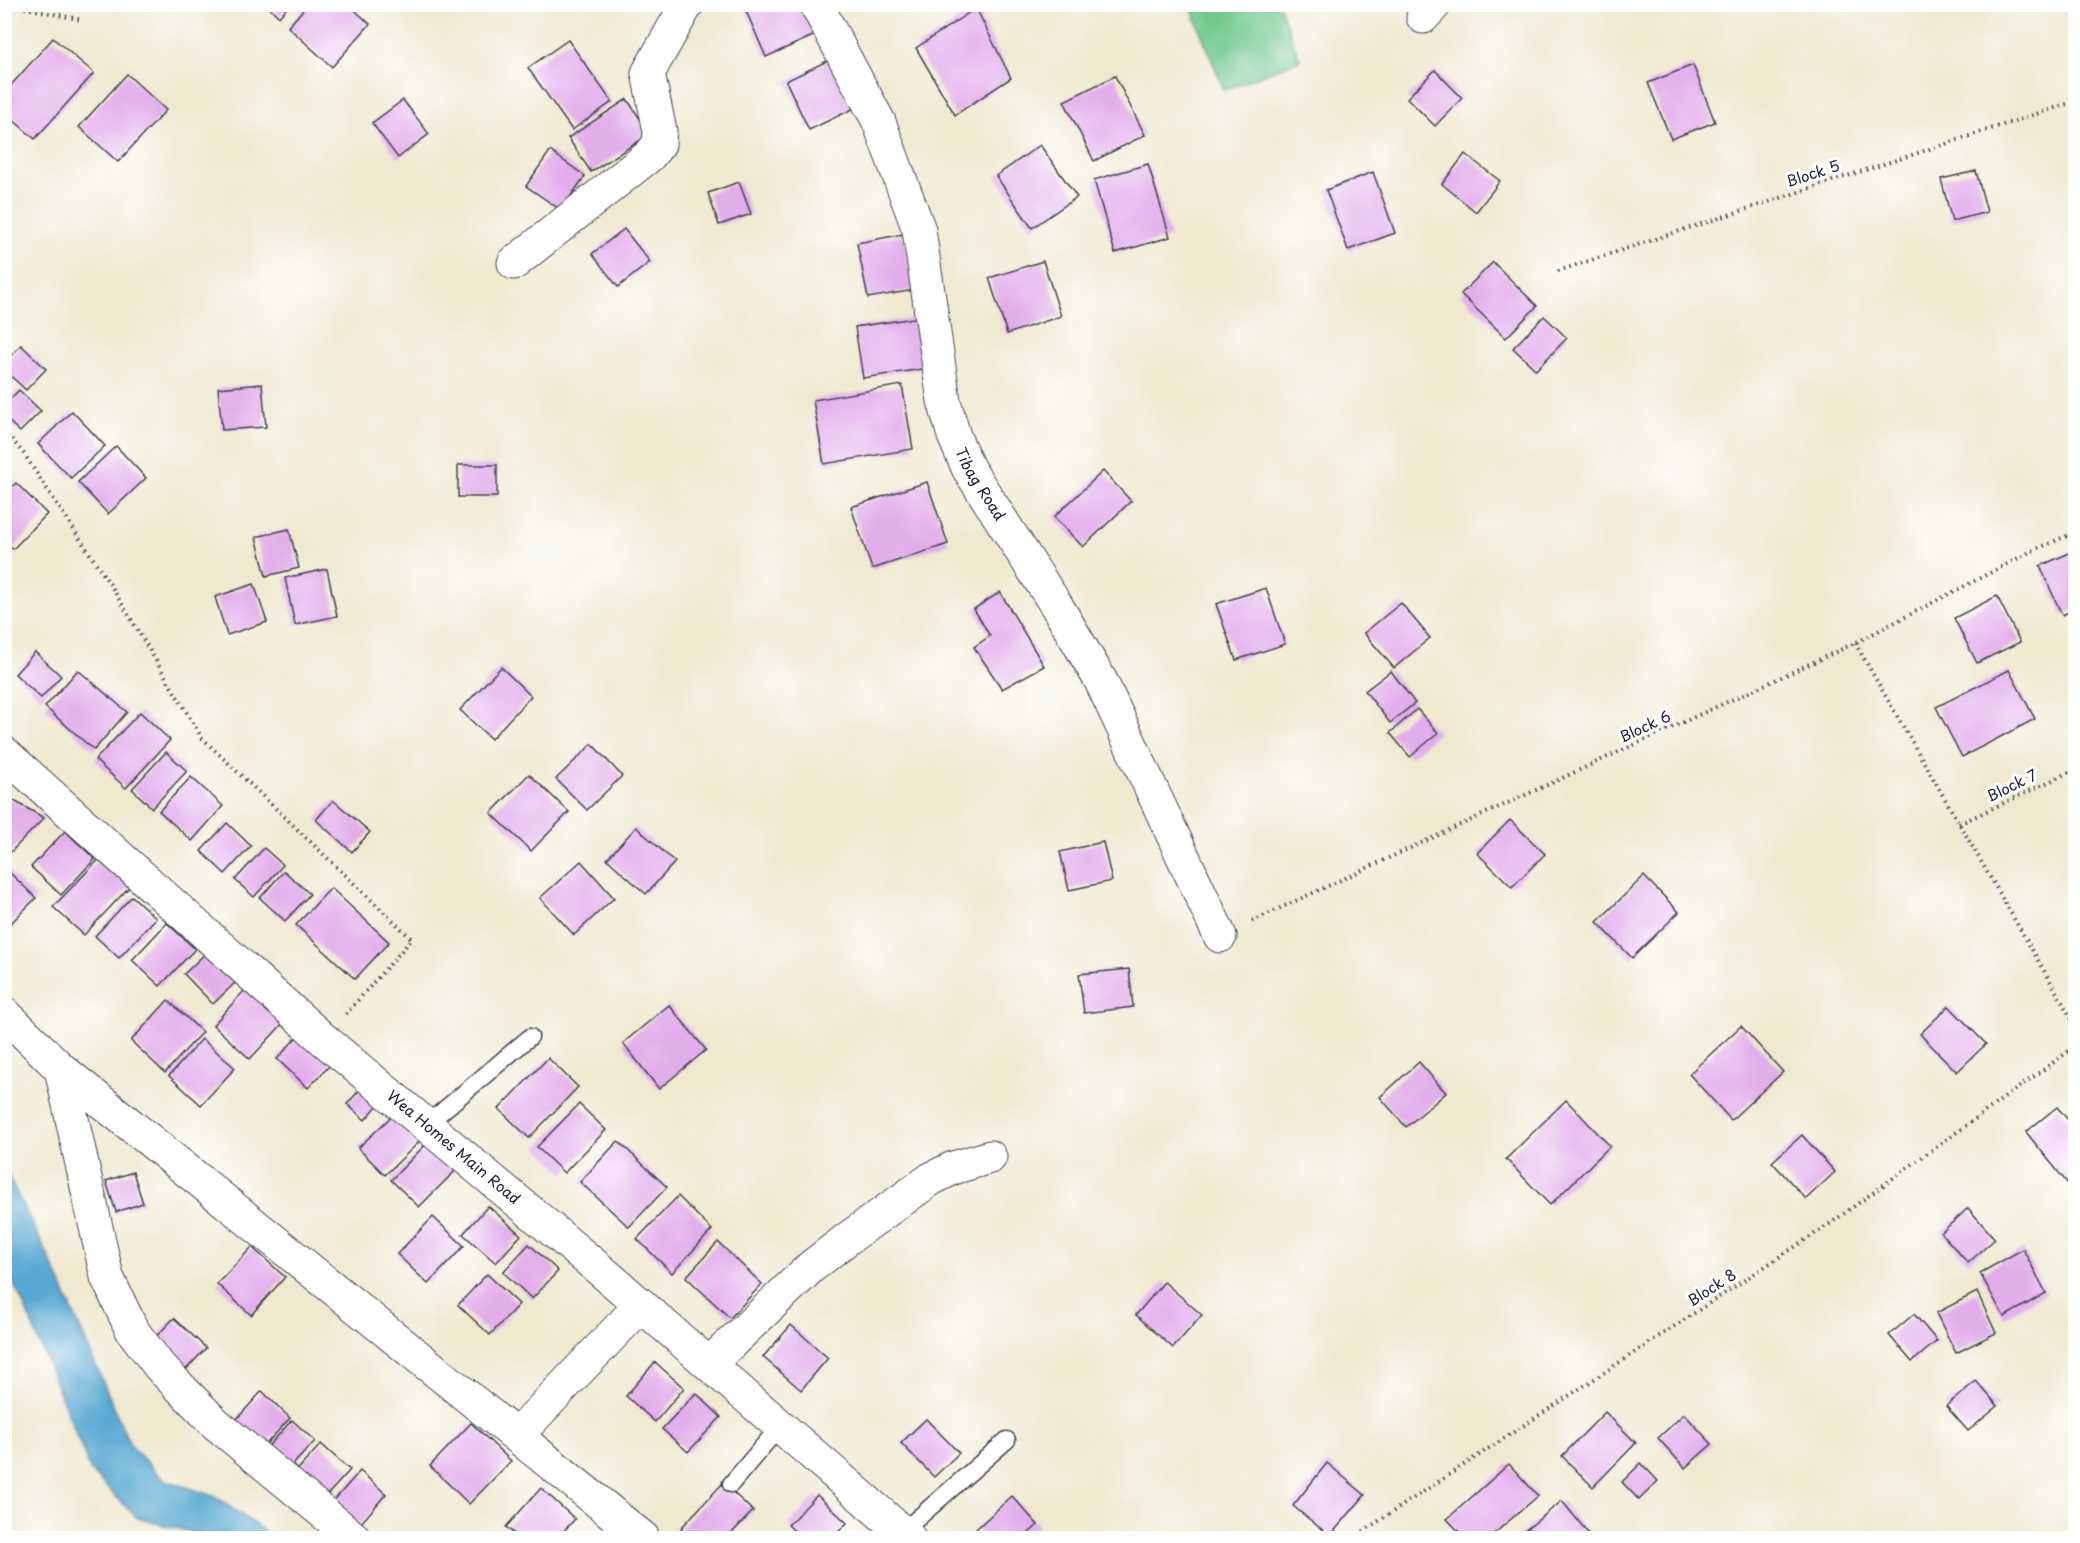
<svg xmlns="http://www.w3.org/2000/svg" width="2080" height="1543" viewBox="0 0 2080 1543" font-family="'Playpen Sans',sans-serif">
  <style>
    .green { fill: #71c88d; stroke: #4a7564; stroke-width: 1.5 }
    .water { fill: #58a8d2; stroke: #3d6586; stroke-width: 1.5 }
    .building { fill: #e2adeb }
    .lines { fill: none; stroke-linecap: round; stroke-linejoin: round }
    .service-casing { stroke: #414051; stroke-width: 19 }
    .minor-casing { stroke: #414051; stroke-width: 35 }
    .path { stroke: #414051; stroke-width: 4; stroke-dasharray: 1.5 4.5; stroke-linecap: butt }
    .service { stroke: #fff; stroke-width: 16 }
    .minor { stroke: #fff; stroke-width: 33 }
    .labels { text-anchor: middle; stroke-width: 6; stroke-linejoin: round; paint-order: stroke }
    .street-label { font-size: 15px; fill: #22223b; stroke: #fff }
  </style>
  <rect width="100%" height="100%" fill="#fff"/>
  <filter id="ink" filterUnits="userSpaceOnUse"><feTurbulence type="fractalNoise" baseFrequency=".0167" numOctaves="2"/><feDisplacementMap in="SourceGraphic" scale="12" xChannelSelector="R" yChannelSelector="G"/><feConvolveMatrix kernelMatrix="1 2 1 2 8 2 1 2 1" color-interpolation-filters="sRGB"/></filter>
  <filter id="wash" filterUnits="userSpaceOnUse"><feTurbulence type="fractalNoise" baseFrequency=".008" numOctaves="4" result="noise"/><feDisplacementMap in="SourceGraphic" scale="24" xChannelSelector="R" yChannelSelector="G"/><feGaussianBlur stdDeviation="1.35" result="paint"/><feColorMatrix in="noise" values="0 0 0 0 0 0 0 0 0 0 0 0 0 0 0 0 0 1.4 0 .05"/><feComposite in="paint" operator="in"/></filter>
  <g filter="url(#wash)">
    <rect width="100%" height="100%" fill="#efe9d0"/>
    <!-- green -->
    <polygon class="green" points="1190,5 1279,5 1300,60 1224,90"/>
    <!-- water -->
    <polygon class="water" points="5,1169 56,1272 130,1445 163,1479 216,1497 274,1538 205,1538 199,1534 137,1518 91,1471 27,1312 5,1265"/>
    <g id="blocks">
      <!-- building -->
      <g class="building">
        <polygon points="266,4 290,4 279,17"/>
        <polygon points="308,4 348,4 370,24 332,67 288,27"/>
        <polygon points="743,4 802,4 815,35 766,57"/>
        <polygon points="976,8 1011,78 955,115 916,48"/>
        <polygon points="53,38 94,73 35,139 4,112 4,93"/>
        <polygon points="568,40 612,102 572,130 528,68"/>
        <polygon points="833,58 857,107 809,130 786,81"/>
        <polygon points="1693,65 1715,122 1671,139 1648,83"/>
        <polygon points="1435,70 1462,98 1435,126 1407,98"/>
        <polygon points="127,74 166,110 118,162 79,127"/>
        <polygon points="1115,76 1145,135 1094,161 1064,101"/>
        <polygon points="627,99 650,134 591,172 568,138"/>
        <polygon points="403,100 429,134 398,158 372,123"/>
        <polygon points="1040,145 1077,197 1032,228 996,176"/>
        <polygon points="550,151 585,176 561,210 526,186"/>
        <polygon points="1465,154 1500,181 1476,212 1442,184"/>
        <polygon points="1148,164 1170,237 1115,253 1094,180"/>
        <polygon points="1976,171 1987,212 1952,221 1941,179"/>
        <polygon points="1373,172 1395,233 1348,250 1326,190"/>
        <polygon points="739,182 751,214 719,225 708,193"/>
        <polygon points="624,229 650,262 618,287 592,254"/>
        <polygon points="904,234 915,290 868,298 857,243"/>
        <polygon points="1043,261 1061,316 1007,334 989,278"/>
        <polygon points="1493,262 1537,306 1506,338 1461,294"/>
        <polygon points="927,316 935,367 863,378 855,327"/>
        <polygon points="1544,316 1567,338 1536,370 1513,348"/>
        <polygon points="21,345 46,369 26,390 4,370 4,363"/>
        <polygon points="262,384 266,427 222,430 218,388"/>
        <polygon points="902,385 913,449 824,464 813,400"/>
        <polygon points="19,390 41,411 20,432 4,417 4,405"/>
        <polygon points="72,411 105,446 71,478 38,444"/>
        <polygon points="116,446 146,478 108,514 78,482"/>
        <rect x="458" y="465" width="39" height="32"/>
        <polygon points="1103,471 1131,501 1083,547 1054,517"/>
        <polygon points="927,482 948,544 872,569 851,507"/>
        <polygon points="16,483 47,514 13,549 4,541 4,494"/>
        <polygon points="289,529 299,568 266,576 256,537"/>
        <polygon points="2076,550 2076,609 2062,615 2040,566"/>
        <polygon points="327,569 337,616 295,625 285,578"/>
        <polygon points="254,584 267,622 227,635 215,597"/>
        <polygon points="1266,588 1285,644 1236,660 1216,604"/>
        <polygon points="1000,592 1044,666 1002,689 974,647 990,636 974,609"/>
        <polygon points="1997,596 2020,642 1977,663 1954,618"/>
        <polygon points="1401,603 1430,638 1394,668 1364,633"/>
        <polygon points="35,652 61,676 41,698 15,674"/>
        <polygon points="501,667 531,696 491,739 460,710"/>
        <polygon points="78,670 127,712 94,750 45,707"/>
        <polygon points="2009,670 2035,719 1962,757 1936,707"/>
        <polygon points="1391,671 1415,703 1390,723 1365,691"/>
        <polygon points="1417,709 1438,733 1410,757 1390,733"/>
        <polygon points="140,712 170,740 126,788 95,760"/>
        <polygon points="592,744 622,776 587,810 556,779"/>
        <polygon points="166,752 187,771 152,808 132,789"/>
        <polygon points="529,774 569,812 531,851 491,813"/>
        <polygon points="191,777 223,806 192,841 159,811"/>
        <polygon points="9,798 44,818 6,857 4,802"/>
        <polygon points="333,800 370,832 352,852 316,820"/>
        <polygon points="1510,820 1545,854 1512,887 1477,853"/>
        <polygon points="227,823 251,846 225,874 201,851"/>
        <polygon points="636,827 675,862 646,894 607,859"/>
        <polygon points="65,831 95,859 61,895 31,867"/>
        <polygon points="1103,842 1112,881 1069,890 1060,852"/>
        <polygon points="264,848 283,865 254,897 235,880"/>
        <polygon points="102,856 132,884 84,935 53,907"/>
        <polygon points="581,861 614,898 574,935 540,898"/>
        <polygon points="4,867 36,898 4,930"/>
        <polygon points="284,871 310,894 285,921 260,898"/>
        <polygon points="1644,876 1679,912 1632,958 1597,922"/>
        <polygon points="331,888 389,942 355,979 296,925"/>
        <polygon points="132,896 156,918 119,958 95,936"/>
        <polygon points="167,923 195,949 160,986 132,960"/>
        <polygon points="211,948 240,978 213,1004 184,974"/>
        <polygon points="1129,969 1133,1007 1084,1013 1079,974"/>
        <polygon points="252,982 289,1017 250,1059 213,1025"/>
        <polygon points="168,1000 202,1032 165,1073 131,1041"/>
        <polygon points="669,1005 706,1050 659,1089 623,1043"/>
        <polygon points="1949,1006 1986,1044 1957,1072 1920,1034"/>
        <polygon points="1741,1026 1783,1072 1731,1120 1689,1074"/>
        <polygon points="302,1031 334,1061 308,1088 277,1059"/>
        <polygon points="202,1039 235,1068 201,1105 169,1076"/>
        <polygon points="548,1058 578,1087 529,1138 499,1109"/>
        <polygon points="1419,1062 1446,1093 1406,1127 1380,1097"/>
        <polygon points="365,1084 383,1099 365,1120 347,1104"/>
        <polygon points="1566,1100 1610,1146 1550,1205 1506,1159"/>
        <polygon points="579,1104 606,1130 564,1173 537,1147"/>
        <polygon points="2057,1107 2076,1129 2076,1178 2068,1184 2026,1132"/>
        <polygon points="394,1114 420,1141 385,1175 358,1148"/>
        <polygon points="1802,1135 1835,1172 1806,1199 1772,1162"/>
        <polygon points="618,1141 667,1187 629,1227 580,1182"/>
        <polygon points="427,1143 455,1171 419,1207 391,1180"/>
        <polygon points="133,1172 143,1203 116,1212 106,1181"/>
        <polygon points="678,1196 712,1230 672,1273 637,1239"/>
        <polygon points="488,1206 521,1235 496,1263 463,1234"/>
        <polygon points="1968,1208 1995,1239 1968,1263 1941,1233"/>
        <polygon points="433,1217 464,1246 428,1284 397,1254"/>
        <polygon points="718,1242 762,1284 730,1318 686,1277"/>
        <polygon points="529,1244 558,1271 532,1299 503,1272"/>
        <polygon points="252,1247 285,1277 251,1315 217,1284"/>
        <polygon points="2023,1249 2046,1293 2004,1317 1980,1273"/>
        <polygon points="487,1274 519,1304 490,1335 458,1305"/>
        <polygon points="1164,1282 1202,1315 1173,1348 1136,1315"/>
        <polygon points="1977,1292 1996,1333 1956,1353 1936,1313"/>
        <polygon points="1914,1314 1937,1341 1912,1362 1889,1335"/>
        <polygon points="174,1318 206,1348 180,1376 147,1346"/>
        <polygon points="791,1325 828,1358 801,1390 763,1357"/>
        <polygon points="655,1362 684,1388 655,1422 626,1396"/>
        <polygon points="1976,1381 1998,1406 1968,1431 1946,1406"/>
        <polygon points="262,1391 290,1418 255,1456 226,1431"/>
        <polygon points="696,1393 721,1417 688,1452 662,1429"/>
        <polygon points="1605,1412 1636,1443 1593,1487 1562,1456"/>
        <polygon points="1684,1414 1712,1444 1685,1468 1658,1438"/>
        <polygon points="926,1419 959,1453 934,1477 901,1443"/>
        <polygon points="292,1420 315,1441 287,1471 264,1451"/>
        <polygon points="471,1423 511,1461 469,1504 430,1466"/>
        <polygon points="321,1444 350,1470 320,1503 291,1477"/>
        <polygon points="1327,1463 1365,1495 1330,1536 1293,1506"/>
        <polygon points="1641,1463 1658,1481 1639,1500 1622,1482"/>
        <polygon points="1509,1464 1538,1496 1489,1538 1465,1538 1447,1519"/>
        <polygon points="360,1471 386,1494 356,1529 329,1506"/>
        <polygon points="723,1483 753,1511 727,1538 692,1538 681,1528"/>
        <polygon points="541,1488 575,1519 557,1538 519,1538 506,1527"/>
        <polygon points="817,1495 847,1523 832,1538 802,1538 788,1525"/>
        <polygon points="1012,1496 1038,1525 1023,1538 985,1538 976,1529"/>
        <polygon points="1562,1501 1592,1538 1518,1538 1517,1537"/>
      </g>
    </g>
  </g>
  <g filter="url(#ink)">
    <use href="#blocks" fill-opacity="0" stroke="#414051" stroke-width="1.5"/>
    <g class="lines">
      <defs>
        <g id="service">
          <polyline points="426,1125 530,1037"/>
          <polyline points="731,1484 780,1426"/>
          <polyline points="902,1532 1007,1440"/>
        </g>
        <g id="minor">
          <path id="s1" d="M 816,4 L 879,122 L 919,230 L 944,401 L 954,436 L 968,468 L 1058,608 L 1101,681 L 1220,936"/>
          <polyline points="1423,17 1435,4"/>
          <polyline points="514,263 649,156 659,144 660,131 648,73 687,4"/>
          <path id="s2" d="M 4,753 L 323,1039 L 611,1279 L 909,1538"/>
          <polyline points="4,1013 61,1069 643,1538"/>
          <polyline points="61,1069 107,1277 132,1330 160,1367 215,1423 354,1538"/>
          <polyline points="709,1364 811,1267 847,1239 931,1179 953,1168 990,1157"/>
          <polyline points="517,1435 641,1305"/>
        </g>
      </defs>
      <!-- service casing -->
      <use href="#service" class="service-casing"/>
      <!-- minor casing -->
      <use href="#minor" class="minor-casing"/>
      <!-- path -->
      <g class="path">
        <polyline points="7,4 82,20"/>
        <polyline points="1558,271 2076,101"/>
        <polyline points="4,430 24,454 113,589 202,738 412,939 345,1015"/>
        <polyline points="1855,643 2076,1026"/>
        <polyline points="1959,824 2076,769"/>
        <polyline points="1252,921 1855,643 2032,551 2076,532"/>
        <polyline points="1353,1538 1831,1223 2076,1046"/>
      </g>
      <!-- service -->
      <use href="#service" class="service"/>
      <!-- minor -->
      <use href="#minor" class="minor"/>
    </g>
  </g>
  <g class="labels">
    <!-- street labels -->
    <g class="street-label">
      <text transform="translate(1813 174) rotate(-18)" y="5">Block 5</text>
      <text dy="5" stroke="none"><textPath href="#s1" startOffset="513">Tibag Road</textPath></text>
      <text transform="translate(1645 727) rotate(-25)" y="5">Block 6</text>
      <text transform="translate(2012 786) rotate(-26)" y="5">Block 7</text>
      <text dy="5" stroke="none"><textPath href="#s2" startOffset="598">Wea Homes Main Road</textPath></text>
      <text transform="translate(1712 1288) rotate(-33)" y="5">Block 8</text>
    </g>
  </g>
  <!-- margin -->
  <rect width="2080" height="1543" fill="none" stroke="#fff" stroke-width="24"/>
</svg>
